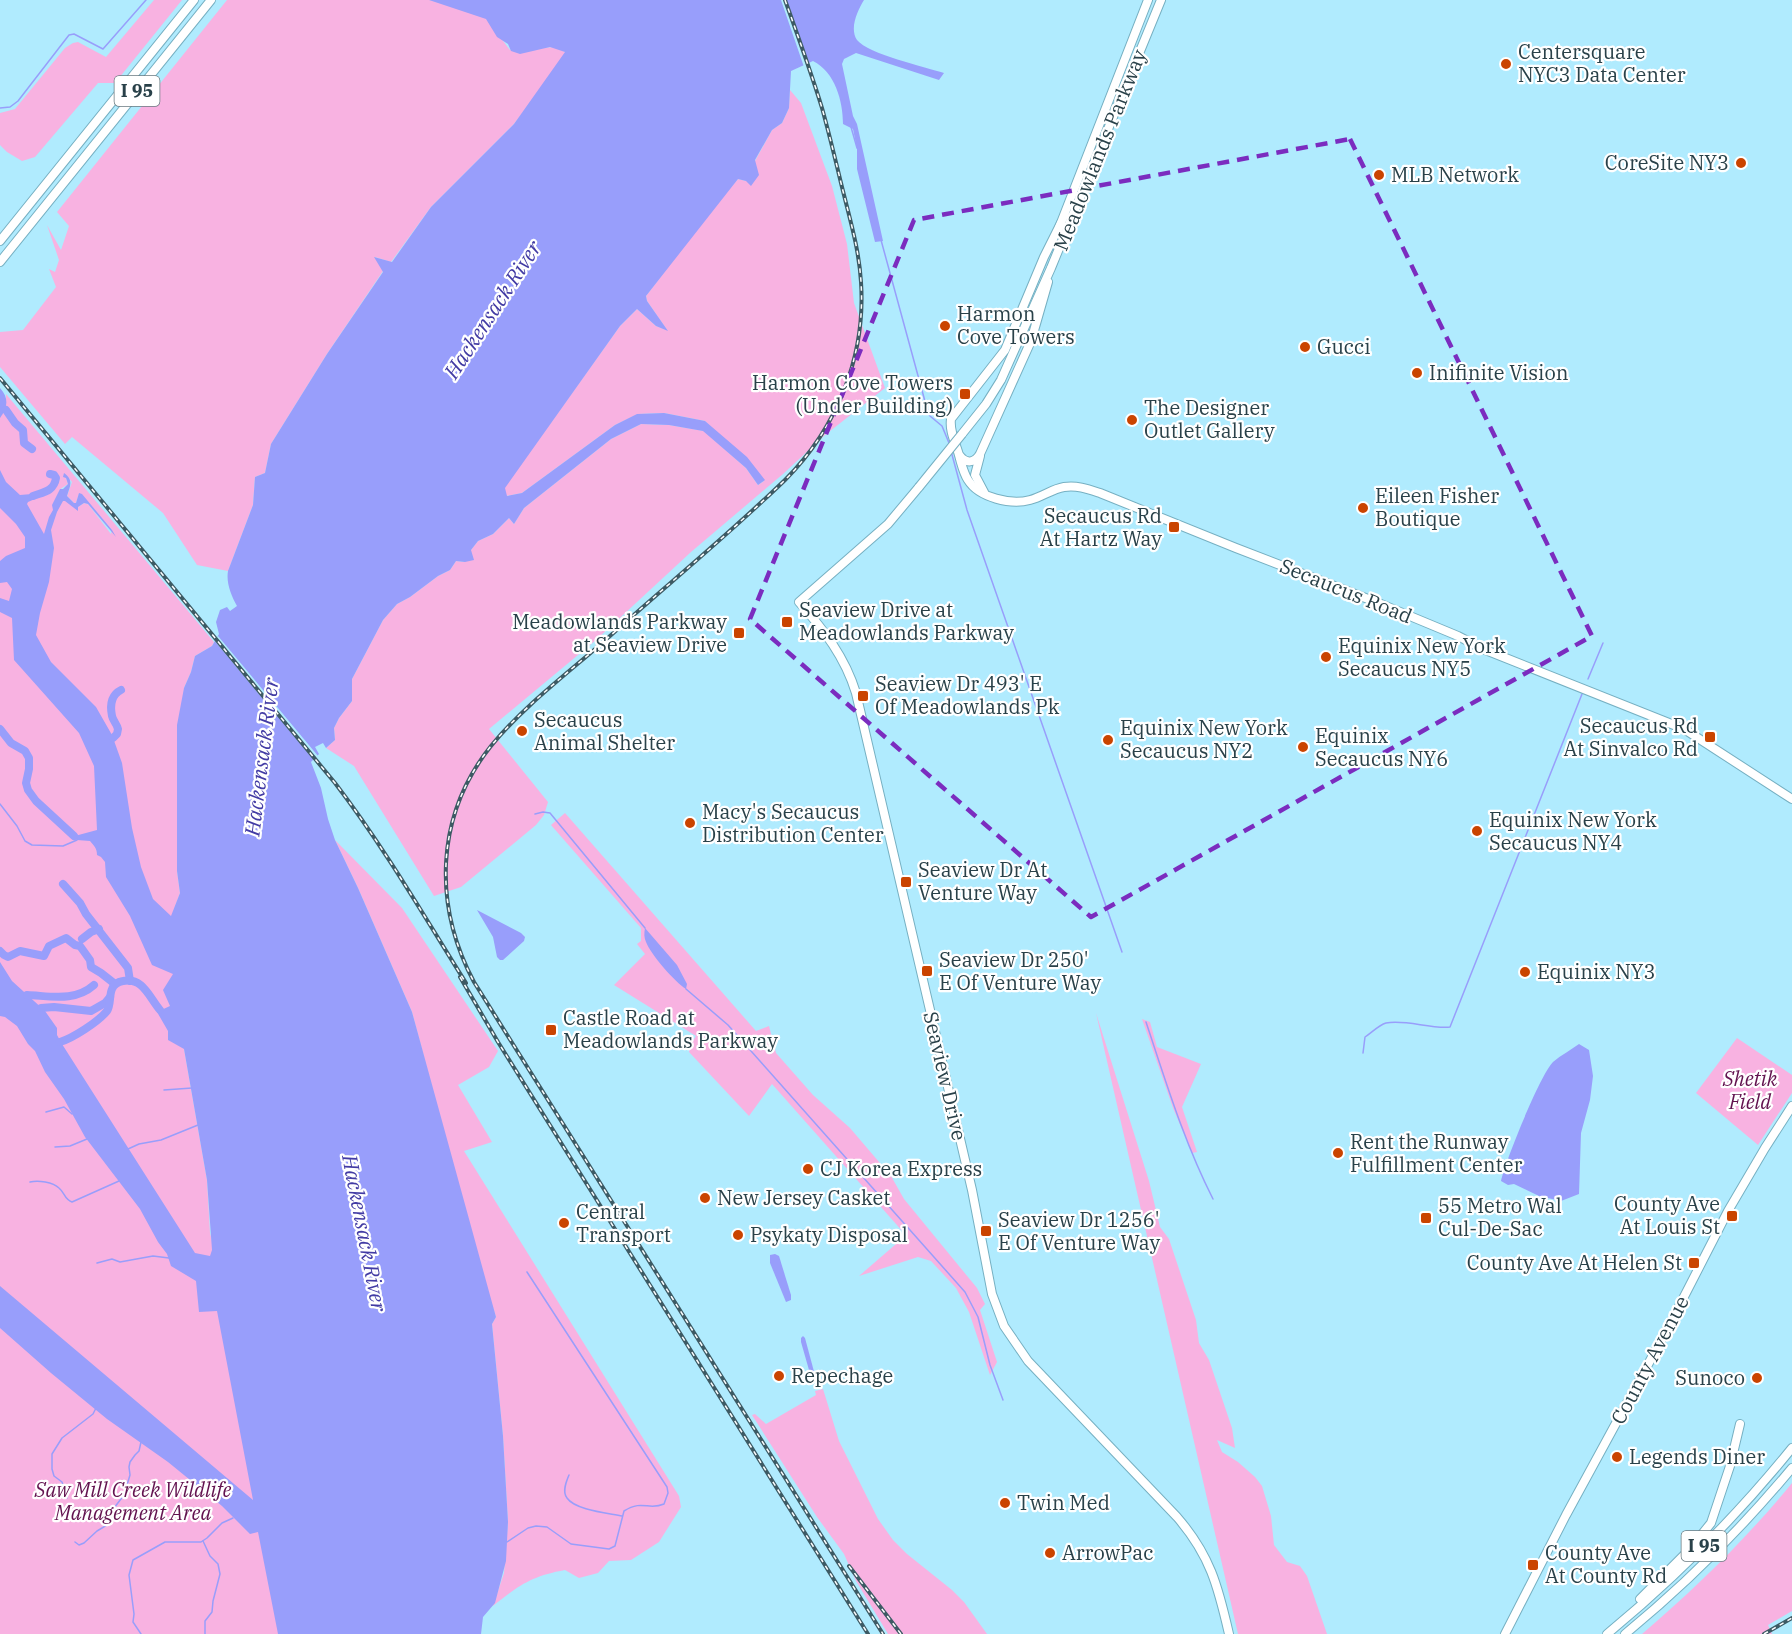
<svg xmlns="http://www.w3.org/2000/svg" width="1792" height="1634" viewBox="0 0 1792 1634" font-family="'IBM Plex Serif',serif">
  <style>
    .green { fill: #f8b2e1; fill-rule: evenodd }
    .water { fill: #989efb }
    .pier { fill: #b0ebfe }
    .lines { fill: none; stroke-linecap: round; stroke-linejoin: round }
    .stream { stroke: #989efb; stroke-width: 1.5 }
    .river { stroke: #989efb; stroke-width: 8 }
    .major-casing { stroke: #76b0c2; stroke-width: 10 }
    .highway-casing { stroke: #76b0c2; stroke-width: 10 }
    .major { stroke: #fff; stroke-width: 8 }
    .highway { stroke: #fff; stroke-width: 8 }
    .rail-casing { stroke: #3d5a64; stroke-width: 4 }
    .rail { stroke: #fff; stroke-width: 1.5; stroke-dasharray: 4.5; stroke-linecap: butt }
    .major-bridge-casing { stroke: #76b0c2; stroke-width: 10; stroke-linecap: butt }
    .major-bridge { stroke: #fff; stroke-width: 8 }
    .marked { fill: none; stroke: #7b2cbf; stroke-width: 4.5; stroke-dasharray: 12 8; stroke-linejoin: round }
    .poi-dot { fill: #ca4400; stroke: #fff; stroke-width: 2 }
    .labels { text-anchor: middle; stroke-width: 4.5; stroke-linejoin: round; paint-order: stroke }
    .shield { fill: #fff; stroke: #697a80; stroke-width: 1.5 }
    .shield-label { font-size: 18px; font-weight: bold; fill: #294149 }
    .poi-label { font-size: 20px; fill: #294149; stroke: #fff; text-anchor: start }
    .street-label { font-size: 20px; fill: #294149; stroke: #fff }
    .park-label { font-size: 20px; font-style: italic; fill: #62124f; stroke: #fff }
    .water-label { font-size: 21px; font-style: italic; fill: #423ba4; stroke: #fff }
  </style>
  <rect width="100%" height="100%" fill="#b0ebfe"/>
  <!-- green -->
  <g class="green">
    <polygon points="154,0 182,0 115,83 98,83 35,157 22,161 7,152 0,145 0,113 15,109 65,48 73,43 78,42 106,57"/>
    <polygon points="227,0 430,0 485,17 510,50 555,47 567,53 514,124 431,207 391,262 375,257 383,271 327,354 271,444 265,473 255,477 253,505 228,571 197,565 163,513 72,437 65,444 0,367 0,332 23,330 56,287 49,269 55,272 59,260 47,225 61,250 69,226 57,212"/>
    <polygon points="790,90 801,103 832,186 847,244 854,303 885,388 825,435 783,474 691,552 596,640 489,729 548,802 544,815 536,825 461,887 434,896 354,766 326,748 335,740 334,728 339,718 352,701 352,679 383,620 397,604 410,597 438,576 450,570 456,561 465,562 471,550 478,541 493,534 509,518 514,524 524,508 611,439 641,424 669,425 704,431 746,468 758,485 764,481 705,421 664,413 638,414 615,425 522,493 506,496 504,488 620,326 637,309 656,326 667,330 647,301 646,296 714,207 738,179 746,181 755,161 772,130 782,123 789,108"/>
    <path d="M 6,394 L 214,642 L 212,646 L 195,656 L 191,672 L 184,688 L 177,871 L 180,893 L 173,912 L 173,974 L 184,1049 L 207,1180 L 210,1233 L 307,1634 L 0,1634 L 0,414 L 6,409 ZM 63,476 L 67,476 L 72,482 L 67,496 L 74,503 L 76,503 L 79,494 L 82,495 L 112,530 L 111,534 L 88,504 L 84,503 L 78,507 L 59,490 L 68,484 L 66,478 Z"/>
    <polygon points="565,813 756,1031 769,1026 776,1053 813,1095 850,1128 891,1176 904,1199 977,1288 985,1304 980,1310 997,1362 990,1375 969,1312 956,1288 931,1261 918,1257 859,1276 903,1238 904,1233 772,1084 749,1116 689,1052 690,1046 696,1036 614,985 645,954 637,944 641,941 641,928 551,825"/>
    <path d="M 335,840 L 402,908 L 498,1051 L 489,1067 L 458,1085 L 492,1142 L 464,1151 L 679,1496 L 681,1507 L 659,1542 L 631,1560 L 609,1561 L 598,1573 L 579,1578 L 565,1570 C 532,1576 519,1585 493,1606 L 504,1573 L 508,1522 L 503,1436 L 492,1324 L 496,1317 L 481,1270 L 412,1012 L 358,888 Z"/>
    <polygon points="1096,1013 1149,1181 1160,1227 1169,1239 1196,1320 1199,1343 1209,1360 1232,1428 1235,1448 1217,1440 1222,1452 1238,1462 1255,1477 1262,1486 1271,1516 1274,1545 1287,1562 1300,1566 1307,1576 1327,1634 1238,1634"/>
    <polygon points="1142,1019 1150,1022 1157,1047 1201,1064 1182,1107 1197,1152 1192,1153 1173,1108"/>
    <polygon points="1737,1038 1792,1075 1792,1093 1758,1145 1696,1093"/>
    <polygon points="823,1389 839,1441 878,1519 893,1540 907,1554 952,1590 964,1602 987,1634 888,1634 856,1581 844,1554 817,1517 752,1415 755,1414 766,1424 816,1395 815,1391"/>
    <path d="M 1792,1483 L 1792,1611 L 1768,1625 L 1772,1634 L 1642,1634 C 1696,1588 1747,1538 1792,1483 Z"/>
  </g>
  <!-- water -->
  <g class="water">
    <path d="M 429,0 L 864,0 C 858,10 849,28 857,40 C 868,54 925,67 944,73 L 939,80 L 856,53 L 844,59 L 842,64 L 853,116 L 857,124 L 883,241 L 875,242 L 857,169 L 857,149 L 853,129 L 843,124 C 843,101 835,72 813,61 L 791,71 L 789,108 L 782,123 L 772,130 L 755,160 L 759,175 L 751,186 L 746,181 L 738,179 L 646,296 L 647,301 L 668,331 L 656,326 L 637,309 L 620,326 L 505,488 L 507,496 L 522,493 L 615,425 L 637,414 L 664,413 L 705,421 L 747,457 L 765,480 L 758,485 L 746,468 L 703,431 L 669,425 L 641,424 L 611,439 L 524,508 L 514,524 L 509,518 L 493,534 L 478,541 L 471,550 L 474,560 L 465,562 L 456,561 L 450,570 L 438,576 L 410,597 L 397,604 L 383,620 L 352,679 L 352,701 L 339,718 L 334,728 L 335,740 L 326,748 L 323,743 L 315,747 L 319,754 L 311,762 L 321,788 L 328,819 L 335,840 L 358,888 L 412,1012 L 496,1317 L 492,1324 L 503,1436 L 508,1522 L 506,1561 L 495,1603 L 483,1617 L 481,1634 L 278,1634 L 258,1532 L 250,1534 L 222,1506 L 168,1462 L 107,1419 L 51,1373 L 0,1328 L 0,1286 L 253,1500 L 217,1311 L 199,1312 L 196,1281 L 171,1266 L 167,1254 L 158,1242 L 140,1209 L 85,1137 L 64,1099 L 45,1072 L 35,1051 L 28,1044 L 17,1026 L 5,1017 L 0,1016 L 0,962 L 12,981 L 45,1011 L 57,1028 L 57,1035 L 62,1044 L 195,1253 L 210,1256 L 212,1250 L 207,1180 L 184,1049 L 168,1040 L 168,1031 L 157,1012 L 170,1006 L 163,990 L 173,974 L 152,965 L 130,916 L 106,877 L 105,862 L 101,857 L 97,855 C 97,848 94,846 90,841 L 77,840 L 71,837 L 97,830 L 94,766 L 79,733 L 14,660 L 12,618 L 0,612 L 0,598 L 9,601 L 12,589 L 7,582 L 0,583 L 0,561 L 6,556 L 25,548 L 25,537 L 16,524 L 0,508 L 0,470 L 6,482 L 20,495 L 32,494 L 35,499 L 28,502 L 27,504 L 44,534 L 49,517 L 53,510 L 52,505 L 60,489 L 63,489 L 68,484 L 66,478 L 63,477 L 64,473 C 74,480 70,486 67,496 L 74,503 L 76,503 L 79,493 L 82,494 L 112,530 L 116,537 L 88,504 L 84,503 L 78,507 L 78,511 L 65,501 L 63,501 L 57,512 L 51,530 L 54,548 L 49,582 L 40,613 L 36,635 L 51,662 L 96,707 L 112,735 L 122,763 L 132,828 L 141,867 L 153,899 L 171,916 L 180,893 L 177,871 L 177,725 L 184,688 L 191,672 L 195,656 L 212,646 L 219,634 L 216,622 L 220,610 L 227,607 L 230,611 L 237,606 C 231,595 226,583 228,571 L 253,505 L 255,477 L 265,473 L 271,444 L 327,354 L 383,272 L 374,257 L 392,262 L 431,207 L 514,124 L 565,52 L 550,47 L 520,54 L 511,51 L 508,44 L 497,37 L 486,19 Z"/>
    <path d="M 0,388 C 9,398 8,407 0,418 Z"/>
    <polygon points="477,910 521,933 525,937 524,941 503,960 500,960 497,957 493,937"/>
    <path d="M 645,928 L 677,965 L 687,984 L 686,989 C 675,982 651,955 646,942 C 644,938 644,933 645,928 Z"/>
    <path d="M 1579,1044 L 1589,1050 L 1593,1076 L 1590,1100 L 1581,1133 L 1579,1194 L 1561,1201 L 1539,1196 L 1514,1184 L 1508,1185 L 1501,1181 C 1505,1162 1540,1075 1553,1062 C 1561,1055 1571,1050 1579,1044 Z"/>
    <polygon points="775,1254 779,1256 791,1295 791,1300 786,1302 770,1263 770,1255"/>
    <polygon points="803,1336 805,1338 816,1379 813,1379 809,1370 801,1342 801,1338"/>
  </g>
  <!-- pier -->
  <g class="pier">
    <polygon points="781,0 786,0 809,65 804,67"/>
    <polygon points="218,636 318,756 314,760 214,640"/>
  </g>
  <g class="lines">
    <!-- stream -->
    <g class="stream">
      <polyline points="0,108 10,107 18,101 69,35 74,34 103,49 146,0"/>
      <polyline points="851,127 857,148"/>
      <polyline points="881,240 926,405 930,416 942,426 949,443"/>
      <polyline points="951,451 967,510 1122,952"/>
      <polyline points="1588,679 1603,643"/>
      <polyline points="0,804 17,826 25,841 32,845 63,846 77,840"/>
      <polyline points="535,814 543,812 550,813 645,928"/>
      <polyline points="686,989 728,1025 965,1292 978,1317 990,1365 1003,1400"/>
      <path d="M 1146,1022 C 1166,1082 1184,1142 1213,1199"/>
      <path d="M 1363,1053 L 1365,1037 C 1371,1033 1379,1025 1386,1023 C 1405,1019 1430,1029 1450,1027 L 1582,694"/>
      <polyline points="164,1090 192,1088"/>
      <polyline points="46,1112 64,1107 72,1114"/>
      <polyline points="55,1147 70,1146 87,1139"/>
      <polyline points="128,1149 139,1144 161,1140 198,1125"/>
      <path d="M 30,1182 C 38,1180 53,1182 59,1188 C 65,1193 64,1199 72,1202 L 119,1181"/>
      <polyline points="97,1263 112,1259 120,1262 153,1256 169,1258"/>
      <path d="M 569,1475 C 566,1482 562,1492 567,1498 C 575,1510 608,1513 622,1516"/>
      <polyline points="67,1498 62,1482 54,1476 52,1469 52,1454 62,1438 93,1414 96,1408"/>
      <polyline points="203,1541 210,1556 218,1564 220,1574 213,1601 212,1612 205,1621 205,1634"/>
      <polyline points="75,1542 79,1545 84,1543 97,1531 112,1522 114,1508 124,1495 130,1475 129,1467 130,1462 135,1455 139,1451 141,1442"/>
      <path d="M 507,1542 L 528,1528 L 536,1526 L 547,1527 L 571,1544 L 609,1549 L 615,1546 L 624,1511 C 643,1499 648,1511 664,1504 L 668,1493 L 667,1487 L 527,1272"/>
      <polyline points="141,1634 133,1622 134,1614 129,1575 133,1560 165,1542 201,1542 207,1538 222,1523 233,1518"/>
    </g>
    <!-- river -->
    <g class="river">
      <polyline points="6,410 15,423 23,430 24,443 32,449"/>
      <path d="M 33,496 C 44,492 54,491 56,478 L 54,475 L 50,474"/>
      <polyline points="0,729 11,743 25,751 29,758 29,769 26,783 28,790 36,801 74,836"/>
      <path d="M 113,738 L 117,734 L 118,729 C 117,724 113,721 112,716 C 110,706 111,695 121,690"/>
      <polyline points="63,884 80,903 86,914 128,968 130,981"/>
      <polyline points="82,939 91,932 99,929"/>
      <polyline points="0,951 4,955 8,957 20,951 44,956 49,946 66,938 75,945 80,946 90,960 91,967 101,973 115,984"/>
      <path d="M 27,995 C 51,996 75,1002 94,985"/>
      <polyline points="41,1008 54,1007 91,1011 105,1003 110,997"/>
      <path d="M 60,1042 C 73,1038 98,1022 107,1011 C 111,1005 109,996 112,989 C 114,984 117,982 123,981 C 143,977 149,997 160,1010"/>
    </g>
    <defs>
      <g id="major">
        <path d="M 1061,223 L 1044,257 L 1005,350 L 951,419 C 949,433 957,445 960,459 C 962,466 964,474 968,480 C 979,498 1011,505 1030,500 C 1042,497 1052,489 1064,487 C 1077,485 1088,489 1100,493 L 1236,548 L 1381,604 L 1458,636 L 1483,649 L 1684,729 L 1792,799"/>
        <polyline points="1059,228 1148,0"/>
        <polyline points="962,434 986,404 1001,380 1051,268 1161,0"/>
        <path d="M 960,456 C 966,464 975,463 980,454 L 1031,341 L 1048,282"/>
        <polyline points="980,456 975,475 984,492"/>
        <path d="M 919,487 L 888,524 L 799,602 C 824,630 845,657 856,693 L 972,1190 L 992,1294 L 1004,1326 L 1028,1361 L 1177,1517 C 1210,1555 1218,1586 1229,1634"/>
        <polyline points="1505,1634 1566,1515 1670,1324 1728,1211 1765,1148 1792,1106"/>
      </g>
      <g id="highway">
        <polyline points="0,241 194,0"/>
        <polyline points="0,262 211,0"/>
        <polyline points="1640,1599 1690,1549 1711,1523 1730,1466 1740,1424"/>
        <path d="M 1607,1634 C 1675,1578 1737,1516 1792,1448"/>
        <path d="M 1625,1634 C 1686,1584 1742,1528 1792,1468"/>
      </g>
    </defs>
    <!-- major casing -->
    <use href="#major" class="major-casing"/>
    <!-- highway casing -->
    <use href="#highway" class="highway-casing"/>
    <!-- major -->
    <use href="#major" class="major"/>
    <!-- highway -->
    <use href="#highway" class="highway"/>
    <defs>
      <g id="rail">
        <path d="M 785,0 C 798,36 811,72 822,108 C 829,133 835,158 841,183 C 849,216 859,248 861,282 C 866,356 837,428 785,480 C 726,537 662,589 601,644 C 564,676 522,708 491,746 C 435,816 433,905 474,982 L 883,1634"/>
        <path d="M 0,378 L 335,783 C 384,847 424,916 466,983"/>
        <polyline points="460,977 498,1042 868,1634"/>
        <polyline points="849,1566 901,1634"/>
        <polyline points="1764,1634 1792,1618"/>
      </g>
    </defs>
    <!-- rail casing -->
    <use href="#rail" class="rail-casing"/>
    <!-- rail -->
    <use href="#rail" class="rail"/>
    <defs>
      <polyline id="major-bridge" points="919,487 962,434"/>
    </defs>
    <!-- major-bridge casing -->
    <use href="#major-bridge" class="major-bridge-casing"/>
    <!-- major-bridge -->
    <use href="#major-bridge" class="major-bridge"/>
  </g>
  <!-- marked area -->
  <path class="marked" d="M 1350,139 L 1592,636 L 1091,917 L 750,619 L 914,220 Z"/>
  <!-- markers -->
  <g class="poi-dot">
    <circle cx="1506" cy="64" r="6"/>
    <circle cx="1741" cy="163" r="6"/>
    <circle cx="1379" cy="175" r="6"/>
    <circle cx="945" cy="326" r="6"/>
    <circle cx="1305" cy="347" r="6"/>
    <circle cx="1417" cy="373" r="6"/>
    <rect x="959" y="388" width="12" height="12" rx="3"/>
    <circle cx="1132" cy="420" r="6"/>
    <circle cx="1363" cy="508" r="6"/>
    <rect x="1168" y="521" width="12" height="12" rx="3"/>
    <rect x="781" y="616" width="12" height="12" rx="3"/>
    <rect x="733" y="627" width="12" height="12" rx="3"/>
    <circle cx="1326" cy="657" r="6"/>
    <rect x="857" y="690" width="12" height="12" rx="3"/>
    <circle cx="522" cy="731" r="6"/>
    <rect x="1704" y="731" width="12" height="12" rx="3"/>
    <circle cx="1108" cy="740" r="6"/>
    <circle cx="1303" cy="747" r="6"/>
    <circle cx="690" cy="823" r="6"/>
    <circle cx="1477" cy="831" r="6"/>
    <rect x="900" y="876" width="12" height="12" rx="3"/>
    <rect x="921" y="965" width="12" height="12" rx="3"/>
    <circle cx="1525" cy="972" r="6"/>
    <rect x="545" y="1024" width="12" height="12" rx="3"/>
    <circle cx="1338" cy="1153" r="6"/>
    <circle cx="808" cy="1169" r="6"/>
    <circle cx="705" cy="1198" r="6"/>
    <rect x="1726" y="1210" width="12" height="12" rx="3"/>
    <rect x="1420" y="1212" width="12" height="12" rx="3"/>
    <circle cx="564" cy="1223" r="6"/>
    <rect x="980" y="1225" width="12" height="12" rx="3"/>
    <circle cx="738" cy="1235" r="6"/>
    <rect x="1688" y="1257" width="12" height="12" rx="3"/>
    <circle cx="779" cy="1376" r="6"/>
    <circle cx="1757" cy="1378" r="6"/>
    <circle cx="1617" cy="1457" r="6"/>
    <circle cx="1005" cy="1503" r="6"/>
    <circle cx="1050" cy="1553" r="6"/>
    <rect x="1527" y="1559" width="12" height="12" rx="3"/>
  </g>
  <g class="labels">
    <!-- shield labels -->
    <g class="shield">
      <rect x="114.5" y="76" width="45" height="30" rx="4.5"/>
      <rect x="1681.5" y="1531" width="45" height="30" rx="4.5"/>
    </g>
    <g class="shield-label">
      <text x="137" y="97">I 95</text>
      <text x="1704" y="1552">I 95</text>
    </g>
    <!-- poi labels -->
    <g class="poi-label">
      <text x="1518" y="59">Centersquare<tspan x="1518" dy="23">NYC3 Data Center</tspan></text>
      <text x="1729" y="170" text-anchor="end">CoreSite NY3</text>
      <text x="1391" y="182">MLB Network</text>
      <text x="957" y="321">Harmon<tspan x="957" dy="23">Cove Towers</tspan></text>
      <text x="1317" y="354">Gucci</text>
      <text x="1429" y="380">Inifinite Vision</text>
      <text x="953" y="390" text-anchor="end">Harmon Cove Towers<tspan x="953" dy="23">(Under Building)</tspan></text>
      <text x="1144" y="415">The Designer<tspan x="1144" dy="23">Outlet Gallery</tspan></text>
      <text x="1375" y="503">Eileen Fisher<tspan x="1375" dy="23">Boutique</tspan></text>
      <text x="1162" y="523" text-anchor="end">Secaucus Rd<tspan x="1162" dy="23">At Hartz Way</tspan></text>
      <text x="799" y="617">Seaview Drive at<tspan x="799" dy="23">Meadowlands Parkway</tspan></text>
      <text x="727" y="629" text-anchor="end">Meadowlands Parkway<tspan x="727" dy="23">at Seaview Drive</tspan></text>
      <text x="1338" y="653">Equinix New York<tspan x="1338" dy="23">Secaucus NY5</tspan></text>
      <text x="875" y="691">Seaview Dr 493' E<tspan x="875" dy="23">Of Meadowlands Pk</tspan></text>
      <text x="534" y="727">Secaucus<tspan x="534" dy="23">Animal Shelter</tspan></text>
      <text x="1698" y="733" text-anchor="end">Secaucus Rd<tspan x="1698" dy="23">At Sinvalco Rd</tspan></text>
      <text x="1120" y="735">Equinix New York<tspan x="1120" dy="23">Secaucus NY2</tspan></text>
      <text x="1315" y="743">Equinix<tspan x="1315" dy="23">Secaucus NY6</tspan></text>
      <text x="702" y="819">Macy's Secaucus<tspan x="702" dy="23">Distribution Center</tspan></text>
      <text x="1489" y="827">Equinix New York<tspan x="1489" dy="23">Secaucus NY4</tspan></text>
      <text x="918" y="877">Seaview Dr At<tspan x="918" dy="23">Venture Way</tspan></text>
      <text x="939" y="967">Seaview Dr 250'<tspan x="939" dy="23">E Of Venture Way</tspan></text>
      <text x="1537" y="979">Equinix NY3</text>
      <text x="563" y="1025">Castle Road at<tspan x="563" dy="23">Meadowlands Parkway</tspan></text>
      <text x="1350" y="1149">Rent the Runway<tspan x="1350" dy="23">Fulfillment Center</tspan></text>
      <text x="820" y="1176">CJ Korea Express</text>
      <text x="717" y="1205">New Jersey Casket</text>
      <text x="1720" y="1211" text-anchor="end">County Ave<tspan x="1720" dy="23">At Louis St</tspan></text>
      <text x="1438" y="1213">55 Metro Wal<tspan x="1438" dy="23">Cul-De-Sac</tspan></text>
      <text x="576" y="1219">Central<tspan x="576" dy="23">Transport</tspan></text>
      <text x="998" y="1227">Seaview Dr 1256'<tspan x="998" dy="23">E Of Venture Way</tspan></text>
      <text x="750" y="1242">Psykaty Disposal</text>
      <text x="1682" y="1270" text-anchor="end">County Ave At Helen St</text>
      <text x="791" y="1383">Repechage</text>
      <text x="1745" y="1385" text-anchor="end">Sunoco</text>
      <text x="1629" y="1464">Legends Diner</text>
      <text x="1017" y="1510">Twin Med</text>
      <text x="1062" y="1560">ArrowPac</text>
      <text x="1545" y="1560">County Ave<tspan x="1545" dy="23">At County Rd</tspan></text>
    </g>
    <!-- street labels -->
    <g class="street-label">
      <text transform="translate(1100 150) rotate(-68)" y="7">Meadowlands Parkway</text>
      <text transform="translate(1346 591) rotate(22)" y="7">Secaucus Road</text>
      <text transform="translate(945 1076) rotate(77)" y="7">Seaview Drive</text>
      <text transform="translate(1650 1360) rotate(-62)" y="7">County Avenue</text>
    </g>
    <!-- park labels -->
    <g class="park-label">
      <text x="1750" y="1086">Shetik<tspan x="1750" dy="23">Field</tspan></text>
      <text x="133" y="1497">Saw Mill Creek Wildlife<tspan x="133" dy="23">Management Area</tspan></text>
    </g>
    <!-- water labels -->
    <g class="water-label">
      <text transform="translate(493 310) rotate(-57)" y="7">Hackensack River</text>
      <text transform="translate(262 757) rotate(-83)" y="7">Hackensack River</text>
      <text transform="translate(364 1233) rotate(79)" y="7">Hackensack River</text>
    </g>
  </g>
</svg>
